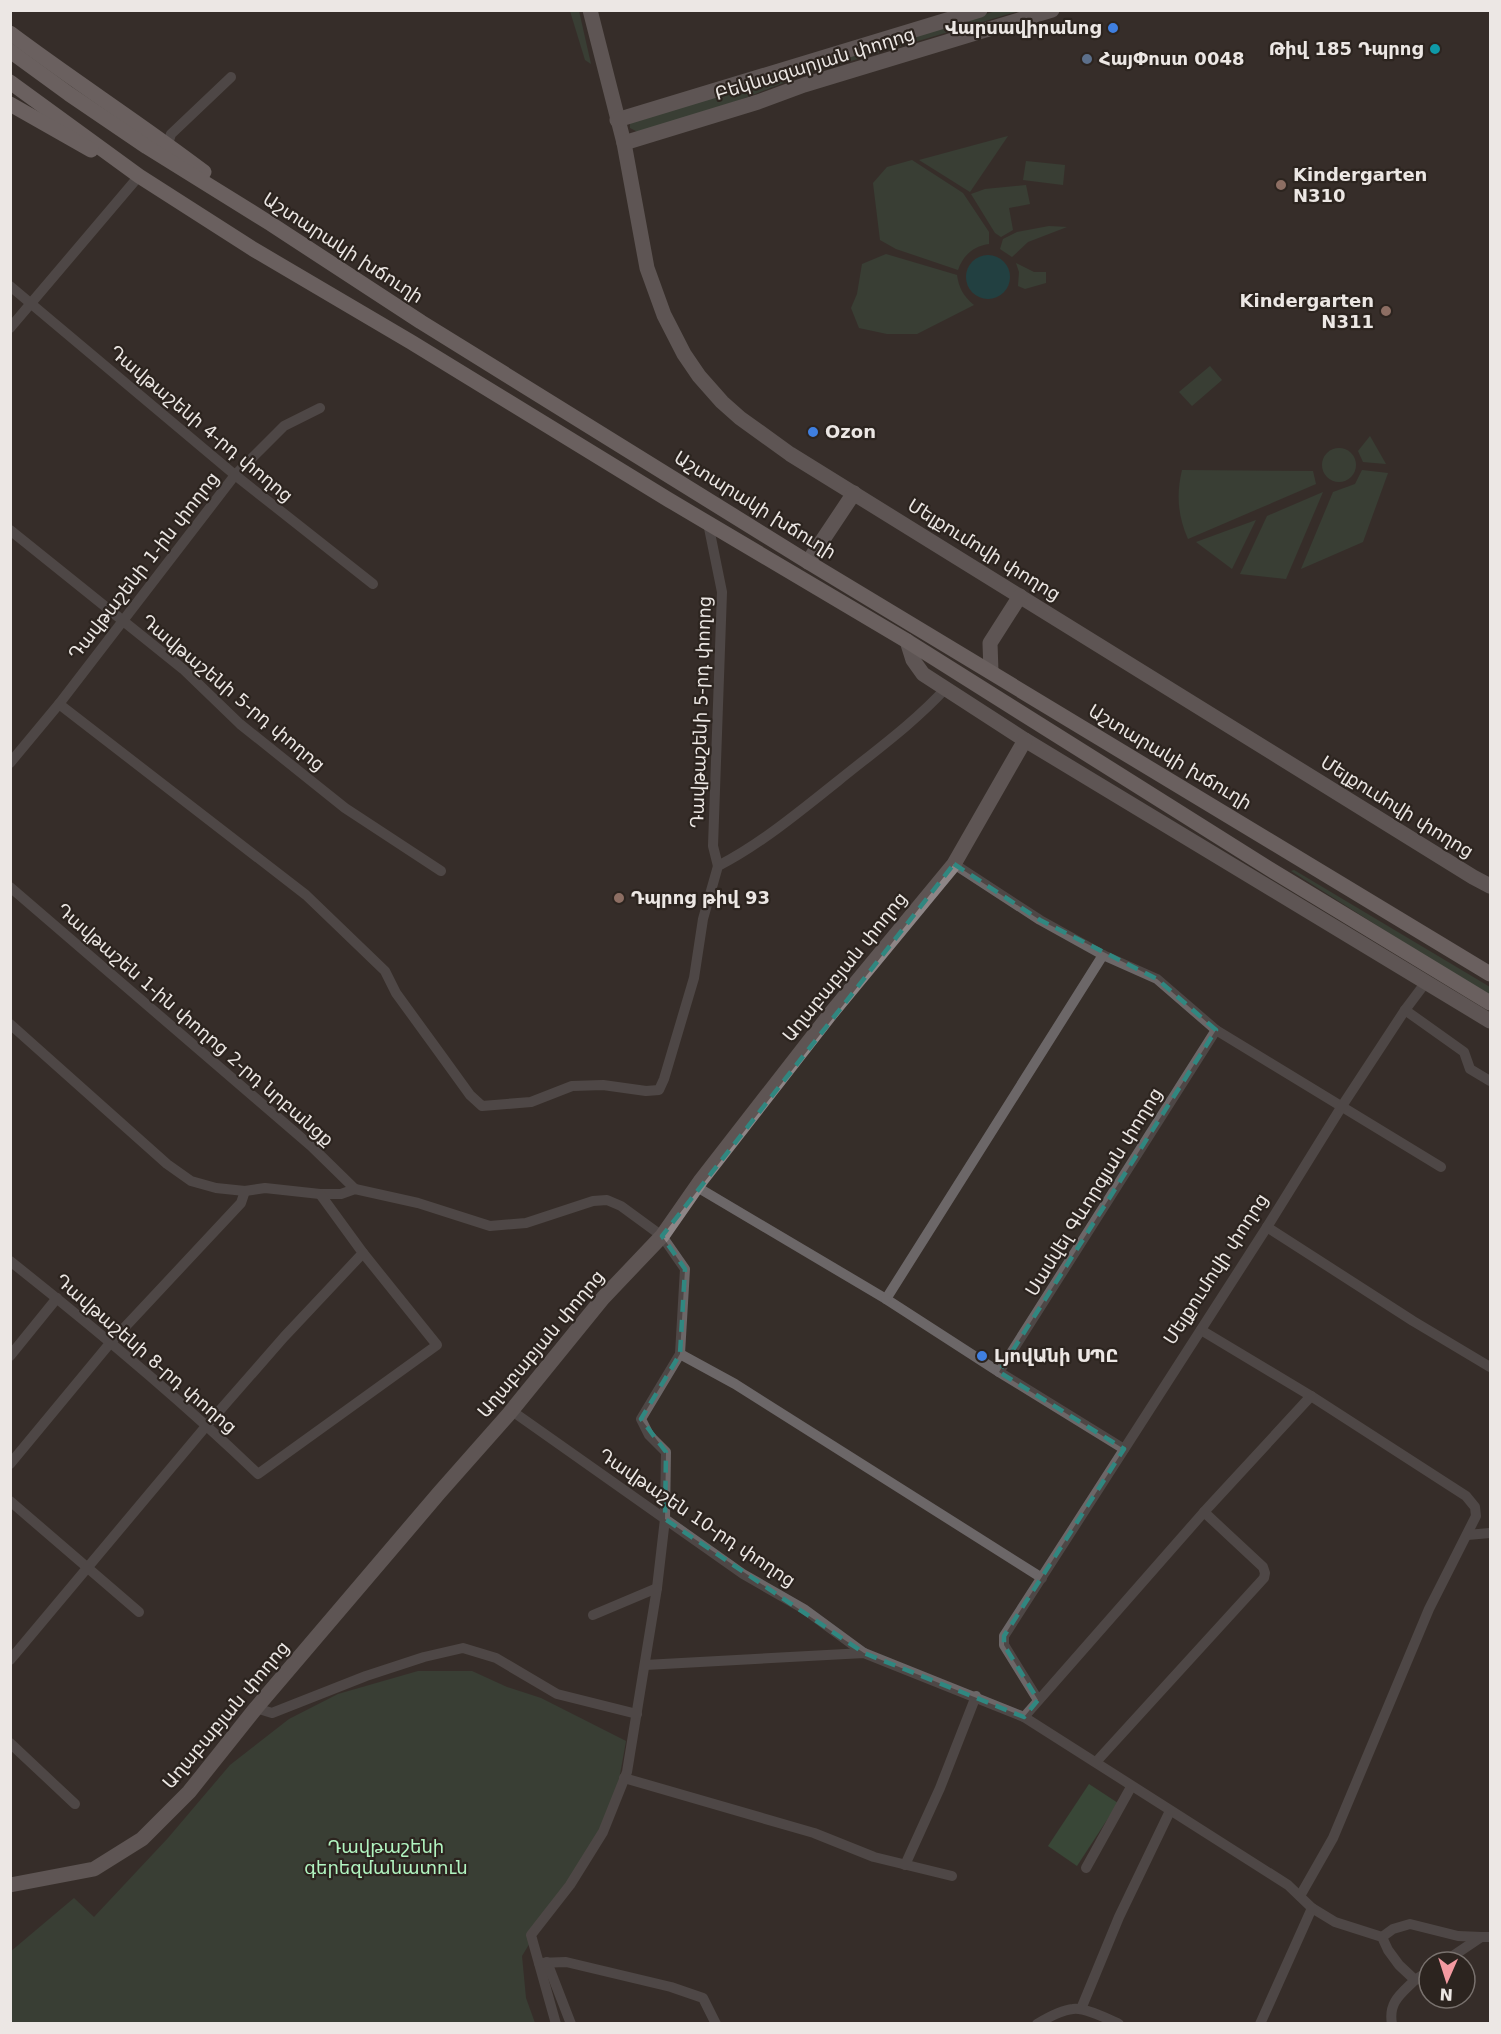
<svg xmlns="http://www.w3.org/2000/svg" width="1501" height="2034" viewBox="0 0 1501 2034" font-family="'DejaVu Sans','Noto Sans Armenian',sans-serif">
  <style>
    .green { fill: #3c5341 }
    .forest { fill: #3c6647 }
    .water { fill: #0a575d }
    .lines { fill: none; stroke-linecap: round; stroke-linejoin: round }
    .street { stroke: #6c6768; stroke-width: 10 }
    .secondary { stroke: #8e8687; stroke-width: 15 }
    .primary { stroke: #a89e9f; stroke-width: 15 }
    .marked { fill: none; stroke: #308780; stroke-width: 4.5; stroke-dasharray: 12 8; stroke-linejoin: round }
    .shop-dot { fill: #3f7fe0; stroke: #2c241f; stroke-width: 2 }
    .culture-dot { fill: #0f9aa8; stroke: #2c241f; stroke-width: 2 }
    .service-dot { fill: #5c6f8a; stroke: #2c241f; stroke-width: 2 }
    .education-dot { fill: #8d6e63; stroke: #2c241f; stroke-width: 2 }
    .labels { text-anchor: middle; stroke-width: 4.5; stroke-linejoin: round; paint-order: stroke }
    .poi-label { font-size: 18px; font-weight: bold; fill: #ece7e4; stroke: #2c241f; text-anchor: start }
    .street-label { font-size: 18px; fill: #ece7e4; stroke: #2c241f }
    .park-label { font-size: 18px; fill: #b1f4c0; stroke: #2c241f }
  </style>
  <rect width="100%" height="100%" fill="#362e29"/>
  <!-- green -->
  <g class="green">
    <polygon points="570,11 579,11 591,64 585,60"/>
    <polygon points="996,11 1019,11 804,75 737,101 638,132 630,128 630,120"/>
    <polygon points="1008,136 970,192 919,160 1004,137"/>
    <path d="M 912,160 L 963,193 L 989,232 L 989,244 C 974,246 963,255 958,270 L 896,249 L 880,240 L 873,183 L 887,167 Z"/>
    <polygon points="1026,161 1065,165 1063,185 1023,180"/>
    <polygon points="1026,185 1030,204 1009,208 1013,230 1001,237 995,233 971,194 985,189"/>
    <polygon points="1049,226 1067,227 1028,242 1012,257 1000,249 1003,239 1017,232"/>
    <path d="M 886,254 L 957,275 C 959,288 963,296 974,305 L 917,334 L 887,334 L 859,328 L 851,308 L 857,294 L 862,264 Z"/>
    <polygon points="1016,263 1034,272 1046,272 1046,283 1025,289 1018,286 1019,272"/>
    <polygon points="1210,366 1222,380 1192,406 1179,392"/>
    <polygon points="1370,436 1386,464 1363,462 1358,451"/>
    <circle cx="1339" cy="465" r="17"/>
    <path d="M 1182,470 L 1313,471 L 1316,484 L 1188,539 C 1178,516 1176,495 1182,470 Z"/>
    <polygon points="1362,470 1388,473 1363,542 1301,569 1333,492 1355,484"/>
    <polygon points="1323,492 1286,579 1240,574 1267,516"/>
    <polygon points="1256,520 1232,569 1196,542"/>
    <polygon points="1294,870 1490,987 1490,997 1291,871"/>
    <polygon points="418,1671 472,1671 507,1687 541,1698 626,1741 615,1802 587,1855 552,1906 522,1956 526,1998 535,2023 11,2023 10,1952 74,1898 94,1917 168,1838 230,1765 289,1719 338,1694"/>
  </g>
  <!-- forest -->
  <polygon class="forest" points="1089,1784 1118,1803 1077,1866 1048,1846"/>
  <!-- water -->
  <circle class="water" cx="988" cy="277" r="22"/>
  <g class="lines">
    <!-- street -->
    <g class="street">
      <polyline points="168,144 171,134 231,77"/>
      <polyline points="10,286 235,475 373,584"/>
      <polyline points="10,328 139,176"/>
      <polyline points="708,523 722,592 713,846 718,866"/>
      <polyline points="10,530 183,669 240,724 345,808 441,871"/>
      <path d="M 59,704 L 306,895 L 385,971 L 396,993 L 436,1048 L 470,1095 L 482,1106 L 531,1102 L 572,1086 L 603,1085 L 646,1091 L 659,1090 L 664,1079 L 694,978 L 703,919 L 718,866 C 761,844 800,811 838,781 C 875,751 914,723 946,688"/>
      <polyline points="10,763 59,704 235,475 284,426 320,408"/>
      <polyline points="954,864 1040,920 1103,955 1157,979 1216,1030 1441,1167"/>
      <polyline points="10,887 311,1146 355,1189"/>
      <polyline points="1405,1010 1464,1052 1470,1069 1490,1081"/>
      <polyline points="10,1024 167,1164 191,1181 216,1188 245,1191 265,1188 320,1194 341,1194 355,1189 418,1203 490,1226 526,1223 593,1201 607,1200 621,1206 662,1236 685,1269 680,1354 641,1419 649,1435 666,1452 665,1519 657,1588 627,1772 603,1832 570,1885 531,1935 556,2024"/>
      <polyline points="697,1187 886,1299 999,1372 1124,1449"/>
      <polyline points="1267,1227 1413,1321 1490,1367"/>
      <path d="M 10,1261 C 96,1329 179,1398 258,1474 L 437,1345 L 363,1253"/>
      <polyline points="886,1299 1103,955"/>
      <polyline points="1201,1330 1311,1396 1466,1496 1475,1507 1476,1516 1429,1609 1333,1838 1300,1896"/>
      <polyline points="680,1354 735,1384 1042,1578"/>
      <polyline points="10,1356 57,1298"/>
      <polyline points="999,1372 1216,1030"/>
      <polyline points="512,1411 743,1574 804,1609 864,1653"/>
      <polyline points="10,1464 111,1342 241,1203 245,1191"/>
      <polyline points="10,1501 139,1612"/>
      <polyline points="1467,1535 1490,1533"/>
      <polyline points="593,1615 657,1588"/>
      <polyline points="10,1660 207,1425 284,1337 363,1253 320,1194"/>
      <path d="M 645,1665 L 864,1653 L 1024,1717 L 1288,1885 L 1312,1908 L 1335,1922 L 1382,1937 L 1388,1950 L 1399,1965 L 1415,1980 C 1401,1994 1388,2002 1392,2024"/>
      <polyline points="1038,1700 1004,1645 1004,1636 1267,1227 1342,1106 1405,1010 1426,982"/>
      <polyline points="256,1708 272,1713 366,1676 424,1657 463,1648 496,1658 557,1694 637,1714"/>
      <polyline points="1024,1717 1204,1512 1311,1396"/>
      <polyline points="10,1743 75,1804"/>
      <polyline points="1096,1762 1264,1578 1265,1573 1263,1567 1204,1512"/>
      <polyline points="624,1778 814,1833 874,1857 952,1876"/>
      <polyline points="905,1865 940,1788 976,1696"/>
      <polyline points="1086,1868 1131,1787"/>
      <polyline points="1382,1937 1393,1929 1410,1924 1458,1936 1481,1937"/>
      <polyline points="547,1962 571,2024"/>
      <polyline points="1444,1962 1481,1937 1490,1937"/>
      <polyline points="539,1963 566,1962 671,1987 703,1998 716,2024"/>
      <polyline points="1415,1980 1429,1971"/>
      <polyline points="1081,2009 1119,1917 1170,1811"/>
      <path d="M 1037,2024 C 1047,2018 1061,2010 1073,2009 C 1084,2007 1108,2019 1119,2024"/>
      <polyline points="1260,2024 1312,1908"/>
    </g>
    <!-- secondary -->
    <g class="secondary">
      <polyline points="590,10 624,143 647,268 664,315 684,354 699,376 722,402 740,418 790,454 1473,877 1490,886"/>
      <polyline points="617,120 980,10"/>
      <polyline points="624,143 758,102 804,85 1052,10"/>
      <polyline points="808,562 854,493"/>
      <polyline points="907,641 913,660 923,674 1025,740 1490,1021"/>
      <polyline points="991,672 990,643 1020,596"/>
      <polyline points="10,1885 94,1869 142,1839 189,1792 256,1708 439,1493 508,1415 603,1298 662,1236 701,1180 831,1013 954,864 1025,740"/>
    </g>
    <!-- primary -->
    <g class="primary">
      <path d="M 10,33 C 74,81 141,124 204,172"/>
      <polyline points="10,51 69,94 147,147 271,224 421,322 808,562 1490,974"/>
      <polyline points="10,82 139,176 253,249 411,342 669,500 907,641 1268,868 1490,1003"/>
      <polyline points="10,104 91,150"/>
    </g>
  </g>
  <!-- marked area -->
  <path d="M0 0H1501V2034H0ZM 954,864 L 1040,920 L 1157,979 L 1216,1030 L 999,1372 L 1124,1449 L 1004,1636 L 1004,1645 L 1038,1700 L 1024,1717 L 864,1653 L 665,1519 L 666,1452 L 641,1419 L 680,1354 L 685,1269 L 662,1236 Z" fill="#362e29" fill-opacity=".55" fill-rule="evenodd"/>
  <path class="marked" d="M 954,864 L 1040,920 L 1157,979 L 1216,1030 L 999,1372 L 1124,1449 L 1004,1636 L 1004,1645 L 1038,1700 L 1024,1717 L 864,1653 L 665,1519 L 666,1452 L 641,1419 L 680,1354 L 685,1269 L 662,1236 Z"/>
  <!-- markers -->
  <g class="shop-dot">
    <circle cx="1113" cy="28" r="6"/>
    <circle cx="813" cy="432" r="6"/>
    <circle cx="982" cy="1356" r="6"/>
  </g>
  <circle class="culture-dot" cx="1435" cy="49" r="6"/>
  <circle class="service-dot" cx="1087" cy="59" r="6"/>
  <g class="education-dot">
    <circle cx="1281" cy="185" r="6"/>
    <circle cx="1386" cy="311" r="6"/>
    <circle cx="619" cy="898" r="6"/>
  </g>
  <g class="labels">
    <!-- poi labels -->
    <g class="poi-label">
      <text x="1101" y="34" text-anchor="end">Վարսավիրանոց</text>
      <text x="1423" y="55" text-anchor="end">Թիվ 185 Դպրոց</text>
      <text x="1099" y="65">ՀայՓոստ 0048</text>
      <text x="1293" y="181">Kindergarten<tspan x="1293" dy="21">N310</tspan></text>
      <text x="1374" y="307" text-anchor="end">Kindergarten<tspan x="1374" dy="21">N311</tspan></text>
      <text x="825" y="438">Ozon</text>
      <text x="631" y="904">Դպրոց թիվ 93</text>
      <text x="994" y="1362">ԼյովԱնի ՍՊԸ</text>
    </g>
    <!-- street labels -->
    <g class="street-label">
      <text transform="translate(815 64) rotate(-17)" y="6">Բեկնազարյան փողոց</text>
      <text transform="translate(343 248) rotate(33)" y="6">Աշտարակի խճուղի</text>
      <text transform="translate(201 424) rotate(40)" y="6">Դավթաշենի 4-րդ փողոց</text>
      <text transform="translate(755 505) rotate(32)" y="6">Աշտարակի խճուղի</text>
      <text transform="translate(984 550) rotate(32)" y="6">Մելքումովի փողոց</text>
      <text transform="translate(144 566) rotate(-52)" y="6">Դավթաշենի 1-ին փողոց</text>
      <text transform="translate(233 693) rotate(40)" y="6">Դավթաշենի 5-րդ փողոց</text>
      <text transform="translate(701 712) rotate(-88)" y="6">Դավթաշենի 5-րդ փողոց</text>
      <text transform="translate(1170 757) rotate(31)" y="6">Աշտարակի խճուղի</text>
      <text transform="translate(1397 807) rotate(32)" y="6">Մելքումովի փողոց</text>
      <text transform="translate(845 967) rotate(-51)" y="6">Աղաբաբյան փողոց</text>
      <text transform="translate(195 1025) rotate(41)" y="6">Դավթաշեն 1-ին փողոց 2-րդ նրբանցք</text>
      <text transform="translate(1094 1192) rotate(-58)" y="6">Սամվել Գևորգյան փողոց</text>
      <text transform="translate(1216 1269) rotate(-57)" y="6">Մելքումովի փողոց</text>
      <text transform="translate(541 1344) rotate(-50)" y="6">Աղաբաբյան փողոց</text>
      <text transform="translate(146 1354) rotate(41)" y="6">Դավթաշենի 8-րդ փողոց</text>
      <text transform="translate(697 1518) rotate(34)" y="6">Դավթաշեն 10-րդ փողոց</text>
      <text transform="translate(226 1715) rotate(-50)" y="6">Աղաբաբյան փողոց</text>
    </g>
    <!-- park labels -->
    <g class="park-label">
      <text x="386" y="1853">Դավթաշենի<tspan x="386" dy="21">գերեզմանատուն</tspan></text>
    </g>
  </g>
  <!-- border -->
  <rect width="1501" height="2034" fill="none" stroke="#ece7e4" stroke-width="24"/>
  <!-- north arrow -->
  <g transform="translate(1447 1980) rotate(183)"><circle r="28" fill="#2c241f" stroke="#79726e" stroke-width="1.5"/>
  <path d="M0-4.5L10 22L0 15L-10 22Z" fill="#f49aa1"/>
  <text y="-9" font-size="16" font-weight="bold" text-anchor="middle" fill="#ece7e4">N</text>
  </g>
</svg>
